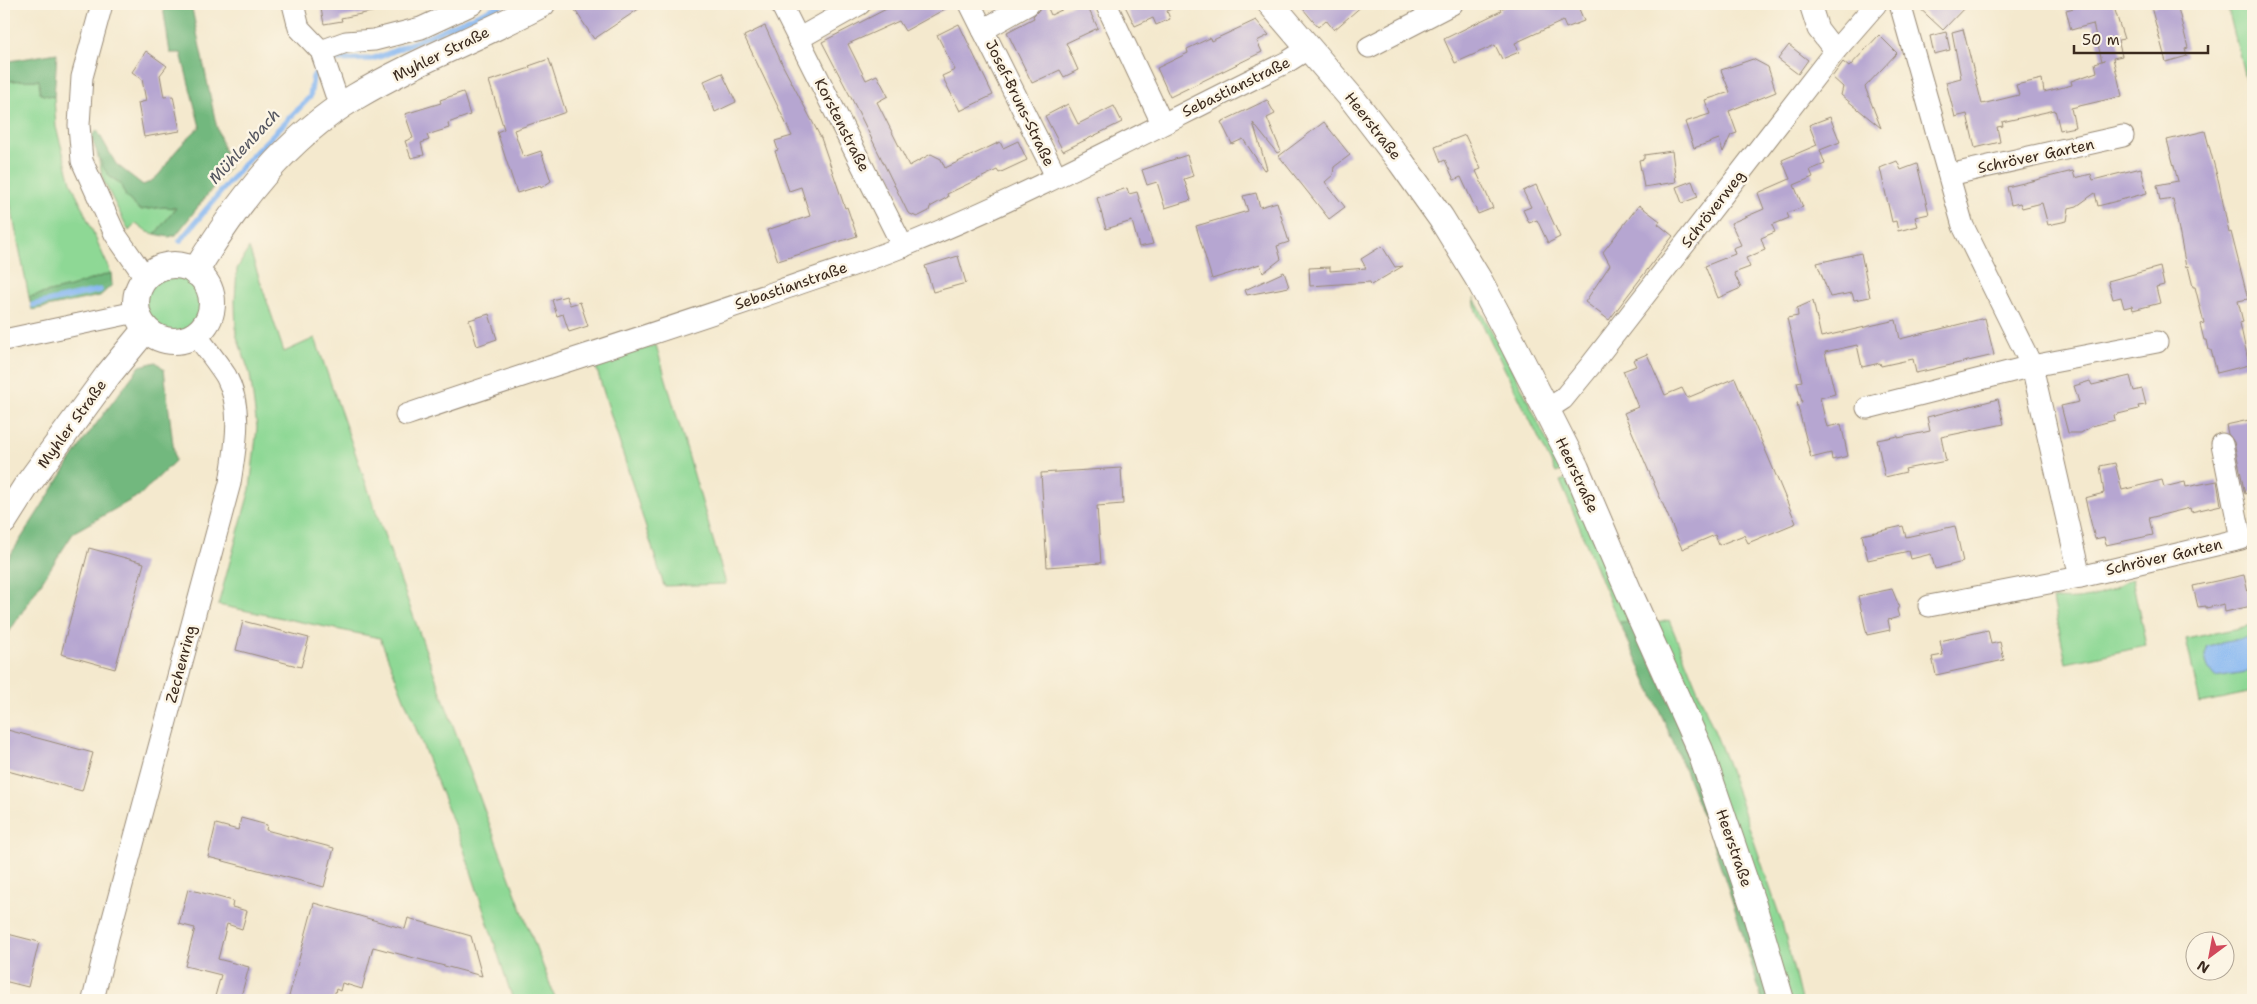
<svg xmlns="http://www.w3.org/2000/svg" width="2257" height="1004" viewBox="0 0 2257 1004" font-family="'Shantell Sans',sans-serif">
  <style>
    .green { fill: #8ed895; stroke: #64815a }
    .forest { fill: #72b87e; stroke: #56714e }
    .water { fill: #86b7f2; stroke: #607088 }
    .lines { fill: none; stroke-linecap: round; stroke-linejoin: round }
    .stream { stroke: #86b7f2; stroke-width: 5.5 }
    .building { fill: #b6a6d1 }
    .minor-casing { stroke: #988a76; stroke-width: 23 }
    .major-casing { stroke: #988a76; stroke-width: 28 }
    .minor { stroke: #fff; stroke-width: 21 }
    .major { stroke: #fff; stroke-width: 26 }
    .labels { text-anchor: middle; stroke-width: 5; stroke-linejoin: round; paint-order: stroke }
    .street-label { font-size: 15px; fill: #3b2a1e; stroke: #fcf5e5 }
    .water-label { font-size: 16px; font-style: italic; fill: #52545e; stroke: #fcf5e5 }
  </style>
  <rect width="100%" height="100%" fill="#fcf5e5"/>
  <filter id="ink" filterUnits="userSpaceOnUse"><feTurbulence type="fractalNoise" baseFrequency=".02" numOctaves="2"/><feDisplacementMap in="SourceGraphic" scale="10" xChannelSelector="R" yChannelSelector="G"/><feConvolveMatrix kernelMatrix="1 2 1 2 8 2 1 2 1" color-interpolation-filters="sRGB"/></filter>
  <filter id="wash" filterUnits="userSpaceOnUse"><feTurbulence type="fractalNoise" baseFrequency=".0096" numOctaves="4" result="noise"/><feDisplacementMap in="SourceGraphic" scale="20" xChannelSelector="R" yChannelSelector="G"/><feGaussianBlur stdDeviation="1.12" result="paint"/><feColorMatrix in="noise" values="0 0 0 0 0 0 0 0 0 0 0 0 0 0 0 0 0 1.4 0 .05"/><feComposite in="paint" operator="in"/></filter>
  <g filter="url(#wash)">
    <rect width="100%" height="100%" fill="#f4e9ce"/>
    <!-- green -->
    <g class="green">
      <polygon points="2227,4 2253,4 2253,111"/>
      <polygon points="40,80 40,94 54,97 56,127 71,182 111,273 70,287 29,297 4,172 4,81"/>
      <polygon points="97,153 109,176 120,183 126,197 140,210 164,207 176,208 155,234 148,232 136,223 129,231 104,182"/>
      <path d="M 249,248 L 284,352 L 315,338 C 392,560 472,781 556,1000 L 513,1000 L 463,847 L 380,638 L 218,605 L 250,489 L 257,428 L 250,374 L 236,334 L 235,301 L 237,269 Z"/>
      <circle cx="174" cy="304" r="28"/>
      <polygon points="1474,298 1522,388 1561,471 1556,473 1476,311"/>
      <polygon points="656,345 726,584 664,586 595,364"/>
      <path d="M 1566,479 L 1632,622 L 1619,622 C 1598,576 1581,528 1560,481 Z"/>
      <path d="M 2132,578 L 2146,646 L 2066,663 L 2053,599 C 2087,601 2103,596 2132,578 Z"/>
      <polygon points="1669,620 1727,762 1782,923 1801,1000 1789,1000 1654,624"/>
      <polygon points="2253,625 2253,692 2200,703 2186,639"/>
    </g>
    <!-- forest -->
    <g class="forest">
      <path d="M 167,4 L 191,4 L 216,124 L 229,167 L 176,235 L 169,237 L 155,234 L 176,208 L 164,207 L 140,210 L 126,197 L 120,183 L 109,176 L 103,167 L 92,140 L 93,134 L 97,130 L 116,164 L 143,185 C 161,179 165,164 175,152 C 183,143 191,134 200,127 L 181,53 L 170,53 L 163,7 Z"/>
      <polygon points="57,53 54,97 40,94 39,80 4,81 4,62"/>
      <polygon points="111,273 112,285 100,296 32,310 29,297 70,287"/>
      <polygon points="156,362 164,369 175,461 140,495 74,532 4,640 4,565 84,440 140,366"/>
      <path d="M 1619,622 L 1632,622 L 1674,712 L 1773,1000 L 1762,1000 C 1751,964 1741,927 1729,891 C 1699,799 1661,710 1619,622 Z"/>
    </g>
    <!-- water -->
    <path class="water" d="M 2253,636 L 2253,671 L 2215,677 C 2206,667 2203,658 2208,646 Z"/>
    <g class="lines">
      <!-- stream -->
      <g class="stream">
        <polyline points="338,60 371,59 382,56 503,4"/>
        <polyline points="180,241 244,164 310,97 313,77 320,66"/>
        <polyline points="33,305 100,290"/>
      </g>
    </g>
    <g id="blocks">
      <!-- building -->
      <g class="building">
        <polygon points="320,4 375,4 376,11 341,18 342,21 324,24"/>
        <polygon points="571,4 646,4 594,39"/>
        <polygon points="896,4 954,4 905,31 899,21 848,44 866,80 877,75 888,96 877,102 909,166 931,154 941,159 945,168 1000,142 1003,148 1018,141 1027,160 999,173 997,170 947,194 948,197 930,207 929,211 917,217 908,213 858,111 822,42"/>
        <polygon points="1044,4 1046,4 1051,15 1074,4 1086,4 1098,28 1066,43 1078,70 1064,77 1060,70 1032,83 1007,32 1034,18 1033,16"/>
        <polygon points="1124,4 1181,4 1167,11 1170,19 1156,25 1153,18 1135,26"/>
        <polygon points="1299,4 1364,4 1334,30 1326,20 1318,27"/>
        <polygon points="1512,4 1577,4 1584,21 1566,28 1563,21 1515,43 1519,52 1502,59 1495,45 1455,63 1444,39 1501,11 1500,9"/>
        <polygon points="1915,4 1968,4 1943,30"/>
        <polygon points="2081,4 2113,4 2124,39 2118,40 2122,56 2113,58 2122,96 2071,108 2075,127 2060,130 2055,110 2002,122 2003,126 1997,127 2000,142 1975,148 1967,114 1955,117 1946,82 1961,78 1952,32 1963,29 1982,104 2019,95 2016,85 2042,79 2044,92 2072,85 2071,81 2097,72 2095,63 2105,60 2102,61 2093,24 2071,30 2066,10 2081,6"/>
        <polygon points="2163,4 2174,4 2175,8 2178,8 2188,48 2185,49 2187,56 2166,62 2151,7"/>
        <polygon points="1256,20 1269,35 1257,41 1262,52 1170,97 1157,68 1188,53 1187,49 1210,38 1211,41"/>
        <polygon points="959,24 993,95 960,111 942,76 955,70 937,35"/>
        <polygon points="765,26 783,66 821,138 845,208 847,207 857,236 778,261 767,230 810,216 801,187 789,191 775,151 778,150 775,141 792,136 744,36"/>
        <polygon points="1946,32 1950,50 1934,54 1930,36"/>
        <polygon points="1879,35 1897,53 1865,87 1881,128 1841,95 1843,87 1832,77 1843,62 1849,67"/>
        <polygon points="1789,45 1808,60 1798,74 1778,59"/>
        <polygon points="146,51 167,66 160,75 164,97 173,96 180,131 144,137 138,103 146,101 142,79 132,72"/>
        <polygon points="549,59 566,112 514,130 523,157 541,151 551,181 541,188 540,186 517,193 497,132 504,129 489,81 530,68 529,66"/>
        <polygon points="1753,59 1768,67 1776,92 1729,111 1737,133 1731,135 1723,152 1719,139 1694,148 1685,122 1710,114 1705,100 1730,92 1721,70"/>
        <polygon points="722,73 736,102 715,112 704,81"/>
        <polygon points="463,92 470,115 448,123 449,128 427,135 429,140 421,143 424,155 411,158 405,141 413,138 405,114 441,103 440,100"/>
        <polygon points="1267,100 1275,114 1267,118 1281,151 1277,153 1253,123 1267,169 1264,170 1243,139 1232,144 1221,122"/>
        <polygon points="1068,104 1078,124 1114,106 1122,122 1063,151 1045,116"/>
        <polygon points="1830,117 1840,142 1820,150 1825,164 1810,170 1813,177 1794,185 1803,207 1787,213 1789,218 1772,225 1775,232 1761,238 1765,250 1746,258 1750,267 1734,273 1741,288 1718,298 1705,266 1735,254 1733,248 1741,245 1731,223 1764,209 1758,193 1790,179 1782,160 1817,145 1809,125"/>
        <polygon points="1324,122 1350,155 1334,167 1333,175 1325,182 1345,207 1329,219 1279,156"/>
        <polygon points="2205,131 2219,183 2229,233 2231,232 2248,299 2238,301 2243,322 2240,323 2249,365 2217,373 2211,350 2209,350 2207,340 2204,340 2200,324 2204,323 2195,287 2193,287 2188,266 2186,267 2173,199 2160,201 2157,185 2178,181 2167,140"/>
        <polygon points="1465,135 1481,169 1476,171 1493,208 1478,214 1461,177 1454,180 1445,160 1441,162 1435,147"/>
        <polygon points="1672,151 1676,182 1644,187 1639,160 1644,159 1644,155"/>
        <polygon points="1187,155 1193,176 1184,179 1191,200 1165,208 1157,182 1147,185 1142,170"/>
        <polygon points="1897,161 1901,170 1917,164 1929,214 1915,217 1918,226 1898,231 1896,221 1892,222 1880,168"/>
        <polygon points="2141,168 2147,193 2098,206 2095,193 2077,206 2069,208 2067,221 2048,225 2042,203 2022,208 2020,203 2011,205 2007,187 2073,171 2075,178 2091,174 2093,180"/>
        <polygon points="1692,181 1698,197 1682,203 1676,187"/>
        <polygon points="1536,185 1560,237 1548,243 1537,220 1529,223 1523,210 1531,207 1523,191"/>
        <polygon points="1127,188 1129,194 1137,192 1153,244 1139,247 1132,221 1106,229 1097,198"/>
        <polygon points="1256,193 1260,207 1277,202 1289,242 1277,246 1281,259 1263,273 1260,264 1212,279 1196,226 1248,211 1243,196"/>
        <polygon points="1639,205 1660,221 1658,224 1673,236 1609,320 1585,302 1610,265 1603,252"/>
        <polygon points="1382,246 1395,267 1403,266 1371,285 1370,282 1310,286 1309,268 1330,267 1330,271 1366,268 1361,259"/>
        <polygon points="1861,253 1870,297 1854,300 1852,293 1830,297 1817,263"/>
        <polygon points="958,256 966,283 933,292 925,266"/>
        <polygon points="2160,267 2164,285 2156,287 2160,303 2133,310 2132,306 2124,308 2121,297 2113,299 2108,281"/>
        <polygon points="1284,272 1289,287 1247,295 1245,290"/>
        <polygon points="566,296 570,305 580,302 588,326 569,332 563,314 557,316 552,300"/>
        <polygon points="1813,301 1821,337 1896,320 1900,339 1985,318 1994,355 1916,373 1913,359 1881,366 1880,363 1862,367 1857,345 1825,352 1835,394 1820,398 1827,427 1841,424 1848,456 1832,460 1831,453 1811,458 1797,403 1802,402 1797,382 1802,381 1787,318 1798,316 1797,308"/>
        <polygon points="489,314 497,339 477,346 469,320"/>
        <polygon points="1647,354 1665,395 1682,388 1687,398 1735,378 1796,523 1748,543 1744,535 1719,545 1715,535 1682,549 1624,413 1638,407 1623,371 1636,366 1633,360"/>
        <polygon points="2130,376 2134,391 2142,389 2146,405 2138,406 2139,409 2114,415 2115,420 2092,426 2081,433 2068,433 2061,406 2079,402 2074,386 2090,381 2092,385"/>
        <polygon points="1998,399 2004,424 1941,437 1946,461 1905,469 1906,472 1885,477 1877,440 1898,436 1898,438 1930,431 1927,417"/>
        <polygon points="2249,420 2253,434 2253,492 2245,494 2234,442 2228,434 2226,425"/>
        <polygon points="2115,463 2122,490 2162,480 2164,487 2185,482 2186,487 2217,481 2221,505 2191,512 2190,508 2149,518 2153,535 2106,545 2104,537 2095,539 2085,498 2104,493 2100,466"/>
        <polygon points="1121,468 1123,504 1097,506 1101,563 1047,567 1041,473"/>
        <polygon points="1903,526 1906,537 1955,526 1963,562 1935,569 1931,554 1911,559 1909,551 1868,560 1862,535"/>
        <polygon points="89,548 144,563 115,669 61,654"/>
        <polygon points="2244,575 2251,606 2225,612 2224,604 2206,608 2206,606 2198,607 2193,586"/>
        <polygon points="1892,589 1899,606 1897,610 1899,617 1888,620 1890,630 1867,635 1858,596"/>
        <polygon points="243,621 309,638 301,667 236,650"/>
        <polygon points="1988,630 1991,644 2000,642 2004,660 1936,675 1932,657 1943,655 1940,641"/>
        <polygon points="4,729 93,753 82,791 4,770"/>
        <polygon points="241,818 267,825 266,830 334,848 324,887 208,857 216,824 238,830"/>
        <polygon points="188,889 233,901 232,907 247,911 242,929 227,924 218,959 249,967 240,1000 214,1000 221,975 185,966 195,928 179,924"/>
        <polygon points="314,903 405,929 408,918 471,936 482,976 373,947 362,989 342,983 340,991 336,989 333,1000 288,1000"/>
        <polygon points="4,933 39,942 28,987 4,981"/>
      </g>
    </g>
  </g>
  <g filter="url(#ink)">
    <use href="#blocks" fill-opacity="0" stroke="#988a76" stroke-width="1"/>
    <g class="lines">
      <defs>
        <g id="minor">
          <polyline points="102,4 82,77 79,125 82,161 115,234 145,277"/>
          <polyline points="293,4 299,28 321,51 340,107"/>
          <polyline points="781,4 903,247"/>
          <polyline points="970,4 1056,176"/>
          <polyline points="1106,4 1162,123"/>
          <polyline points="1810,4 1818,29 1835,51"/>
          <polyline points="1900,4 1963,226 2032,366 2080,577"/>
          <polyline points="983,30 1029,4"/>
          <polyline points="798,39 860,4"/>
          <polyline points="1369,47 1452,4"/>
          <polyline points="321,51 346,42 374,40 421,28 473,4"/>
          <polyline points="1949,175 2123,136"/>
          <polyline points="4,340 136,312"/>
          <polyline points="1867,408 2032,366 2157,342"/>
          <polyline points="1546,410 1563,399 1590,366 1835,51 1876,4"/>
          <path d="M 406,415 C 530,372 655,334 778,291 C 820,276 863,263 904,246 C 1035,193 1160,124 1287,62 L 1309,48"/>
          <polyline points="1929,606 2080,577 2241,539 2222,444"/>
          <path d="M 93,1000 L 108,937 L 230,483 C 235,448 244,409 226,376 C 217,362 206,348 196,335"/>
        </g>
        <g id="major">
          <polyline points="1271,4 1354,101 1401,162 1441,218 1479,280 1510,338 1576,468 1629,592 1700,750 1753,905 1781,1000"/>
          <circle cx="174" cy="303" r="38"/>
          <path d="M 195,272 C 236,204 286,138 355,97 C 415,61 481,37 542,4"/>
          <polyline points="4,521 25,488 108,375 145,330"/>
        </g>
      </defs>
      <!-- minor casing -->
      <use href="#minor" class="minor-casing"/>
      <!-- major casing -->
      <use href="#major" class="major-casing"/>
      <!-- minor -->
      <use href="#minor" class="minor"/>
      <!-- major -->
      <use href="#major" class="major"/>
    </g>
  </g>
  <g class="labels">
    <!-- street labels -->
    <g class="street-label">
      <text transform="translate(441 54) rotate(-26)" y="5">Myhler Straße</text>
      <text transform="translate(1236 87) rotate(-26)" y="5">Sebastianstraße</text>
      <text transform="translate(1020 103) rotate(64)" y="5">Josef-Bruns-Straße</text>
      <text transform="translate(842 125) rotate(63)" y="5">Korstenstraße</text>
      <text transform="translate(1373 126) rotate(52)" y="5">Heerstraße</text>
      <text transform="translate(2036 156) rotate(-12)" y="5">Schröver Garten</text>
      <text transform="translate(1713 209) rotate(-52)" y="5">Schröverweg</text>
      <text transform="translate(791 286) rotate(-19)" y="5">Sebastianstraße</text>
      <text transform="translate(72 424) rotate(-54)" y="5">Myhler Straße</text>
      <text transform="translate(1577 475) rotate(65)" y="5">Heerstraße</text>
      <text transform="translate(2164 557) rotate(-13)" y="5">Schröver Garten</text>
      <text transform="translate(181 664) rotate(-75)" y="5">Zechenring</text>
      <text transform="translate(1734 848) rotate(71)" y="5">Heerstraße</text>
    </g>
    <!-- water labels -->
    <g class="water-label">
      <text transform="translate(244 146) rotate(-47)" y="6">Mühlenbach</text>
    </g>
  </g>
  <!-- margin -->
  <rect width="2257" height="1004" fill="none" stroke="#fcf5e5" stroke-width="20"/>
  <!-- north arrow -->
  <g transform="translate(2210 956) rotate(212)"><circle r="24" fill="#fcf5e5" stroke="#afa495"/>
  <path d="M0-4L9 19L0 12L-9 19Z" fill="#d1495b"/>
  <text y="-8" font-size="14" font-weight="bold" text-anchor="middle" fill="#3b2a1e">N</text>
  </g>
  <!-- scale -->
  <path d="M2074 45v8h134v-8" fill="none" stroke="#3b2a1e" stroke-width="2.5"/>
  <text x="2082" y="45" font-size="15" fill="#3b2a1e" stroke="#fcf5e5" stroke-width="4" paint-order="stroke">50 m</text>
</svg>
